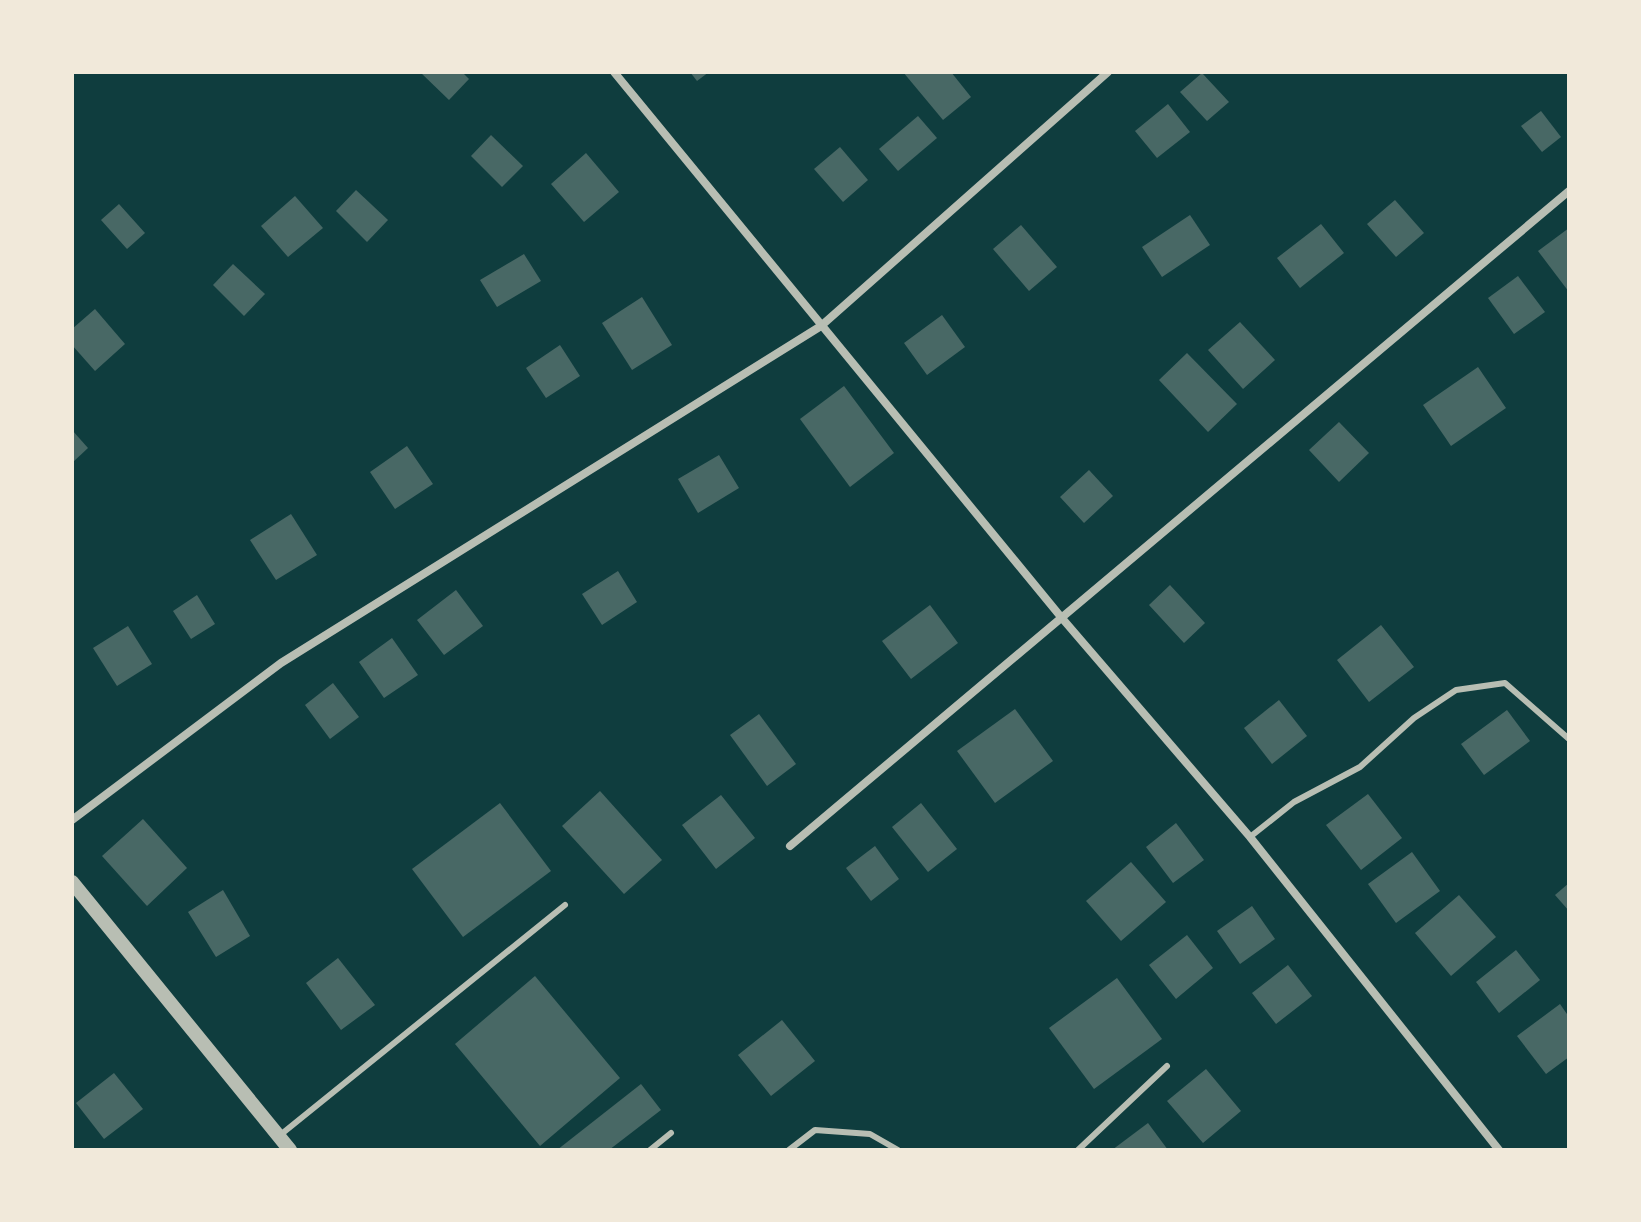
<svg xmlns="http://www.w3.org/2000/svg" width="1641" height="1222" viewBox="0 0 1641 1222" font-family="Inter,sans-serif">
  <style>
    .building { fill: #486865 }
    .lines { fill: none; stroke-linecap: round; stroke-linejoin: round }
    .service { stroke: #b8beb3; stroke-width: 6 }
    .minor { stroke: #b8beb3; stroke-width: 8 }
    .tertiary { stroke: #b8beb3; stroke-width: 14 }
  </style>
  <rect width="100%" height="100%" fill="#0f3d3e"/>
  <!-- building -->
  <g class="building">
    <polygon points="420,72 462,72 469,79 449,100"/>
    <polygon points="690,72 709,72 697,81"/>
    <polygon points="903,72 951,72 971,97 943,120"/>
    <polygon points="1202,73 1229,102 1207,121 1180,92"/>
    <polygon points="1168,104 1190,132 1157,158 1135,131"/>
    <polygon points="1541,111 1561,137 1542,152 1521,126"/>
    <polygon points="918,116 937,138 898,171 879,149"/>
    <polygon points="491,135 523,166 502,187 471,156"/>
    <polygon points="840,147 868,180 843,202 814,169"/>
    <polygon points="586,153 619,192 584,222 551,184"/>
    <polygon points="356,190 388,220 367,242 336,211"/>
    <polygon points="295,196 323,228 288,257 261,226"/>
    <polygon points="1395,200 1424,233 1396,257 1367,224"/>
    <polygon points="119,204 145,233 127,249 101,220"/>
    <polygon points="1190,215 1210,245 1162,277 1142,247"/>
    <polygon points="1321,224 1344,253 1300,288 1277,258"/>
    <polygon points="1021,225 1057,267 1029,291 993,249"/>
    <polygon points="1569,228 1569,292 1538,251"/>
    <polygon points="524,254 541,281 497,307 480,280"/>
    <polygon points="233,264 265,294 244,316 213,285"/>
    <polygon points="1518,276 1545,312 1514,334 1488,298"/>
    <polygon points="642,297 672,345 632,370 602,323"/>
    <polygon points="95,309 125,344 95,371 72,345 72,329"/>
    <polygon points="942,315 965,347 927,375 904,343"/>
    <polygon points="1240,322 1275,360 1243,389 1208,350"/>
    <polygon points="560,345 580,376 546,398 526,368"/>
    <polygon points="1187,353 1237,404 1208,432 1159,380"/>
    <polygon points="1478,367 1506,408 1451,446 1423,405"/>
    <polygon points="844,386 894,453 850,487 800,419"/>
    <polygon points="1339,422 1369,453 1339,482 1309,450"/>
    <polygon points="72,430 88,448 72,463"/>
    <polygon points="407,446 433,484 395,509 370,472"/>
    <polygon points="719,455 739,488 698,513 678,479"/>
    <polygon points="1089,470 1113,496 1084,523 1060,497"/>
    <polygon points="291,514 317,555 276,580 250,540"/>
    <polygon points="618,571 637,602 602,625 582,594"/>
    <polygon points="1170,585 1205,623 1184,643 1149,605"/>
    <polygon points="456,590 483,626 444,655 417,620"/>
    <polygon points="197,595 215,624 191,639 173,611"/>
    <polygon points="930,605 958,643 911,679 882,641"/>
    <polygon points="1381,625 1414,667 1369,702 1337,660"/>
    <polygon points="128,626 152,664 117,686 93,648"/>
    <polygon points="392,638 418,675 384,698 359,662"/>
    <polygon points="333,683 359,717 330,739 305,705"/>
    <polygon points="1279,700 1307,736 1272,764 1244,728"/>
    <polygon points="1015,709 1053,761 995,803 957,751"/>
    <polygon points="1507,710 1530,741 1484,775 1461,744"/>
    <polygon points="759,714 796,764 767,786 730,735"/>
    <polygon points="600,791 662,860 624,894 562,826"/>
    <polygon points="1368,794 1402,838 1361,870 1326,825"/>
    <polygon points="721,795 755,838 716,869 682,825"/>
    <polygon points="500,803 551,871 463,937 412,869"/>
    <polygon points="921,803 957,849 928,872 892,827"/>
    <polygon points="143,819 187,868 147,906 102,856"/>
    <polygon points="1176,823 1204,860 1173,883 1146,847"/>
    <polygon points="875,846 899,879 871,901 846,868"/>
    <polygon points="1412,852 1440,891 1396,923 1368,884"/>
    <polygon points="1131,862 1166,902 1121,941 1086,901"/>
    <polygon points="1569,883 1569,911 1555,895"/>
    <polygon points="223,890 250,936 216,957 188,912"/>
    <polygon points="1459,895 1496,937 1451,976 1415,933"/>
    <polygon points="1252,906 1275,939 1240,964 1217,931"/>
    <polygon points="1187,935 1213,968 1176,999 1149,965"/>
    <polygon points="1516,950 1540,980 1499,1013 1476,982"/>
    <polygon points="338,958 375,1005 341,1030 306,983"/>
    <polygon points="1288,965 1312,996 1276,1024 1252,993"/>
    <polygon points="535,976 620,1078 540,1146 455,1044"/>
    <polygon points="1117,978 1162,1039 1094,1089 1049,1028"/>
    <polygon points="1560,1004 1569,1017 1569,1057 1546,1074 1517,1036"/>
    <polygon points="782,1020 815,1061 771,1096 738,1055"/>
    <polygon points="1206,1069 1241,1111 1203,1143 1167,1101"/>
    <polygon points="114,1073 143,1109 104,1139 76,1103"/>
    <polygon points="641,1084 661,1110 609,1150 557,1150"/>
    <polygon points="1148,1123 1168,1150 1112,1150"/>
  </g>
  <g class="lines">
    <!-- service -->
    <g class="service">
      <polyline points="1250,837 1294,802 1360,767 1414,718 1456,690 1505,683 1569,739"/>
      <polyline points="279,1136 565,905"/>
      <polyline points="650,1150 671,1133"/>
      <polyline points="789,1150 815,1130 870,1134 898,1150"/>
      <polyline points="1078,1150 1167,1066"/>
    </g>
    <!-- minor -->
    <g class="minor">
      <polyline points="614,72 1061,617 1250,837 1499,1150"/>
      <polyline points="72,820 281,663 821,326 1108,72"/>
      <polyline points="790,846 1569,191"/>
    </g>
    <!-- tertiary -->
    <polyline class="tertiary" points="72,882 290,1150"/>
  </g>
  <!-- border -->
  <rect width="1641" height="1222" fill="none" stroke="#f1e9da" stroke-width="148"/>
</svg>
